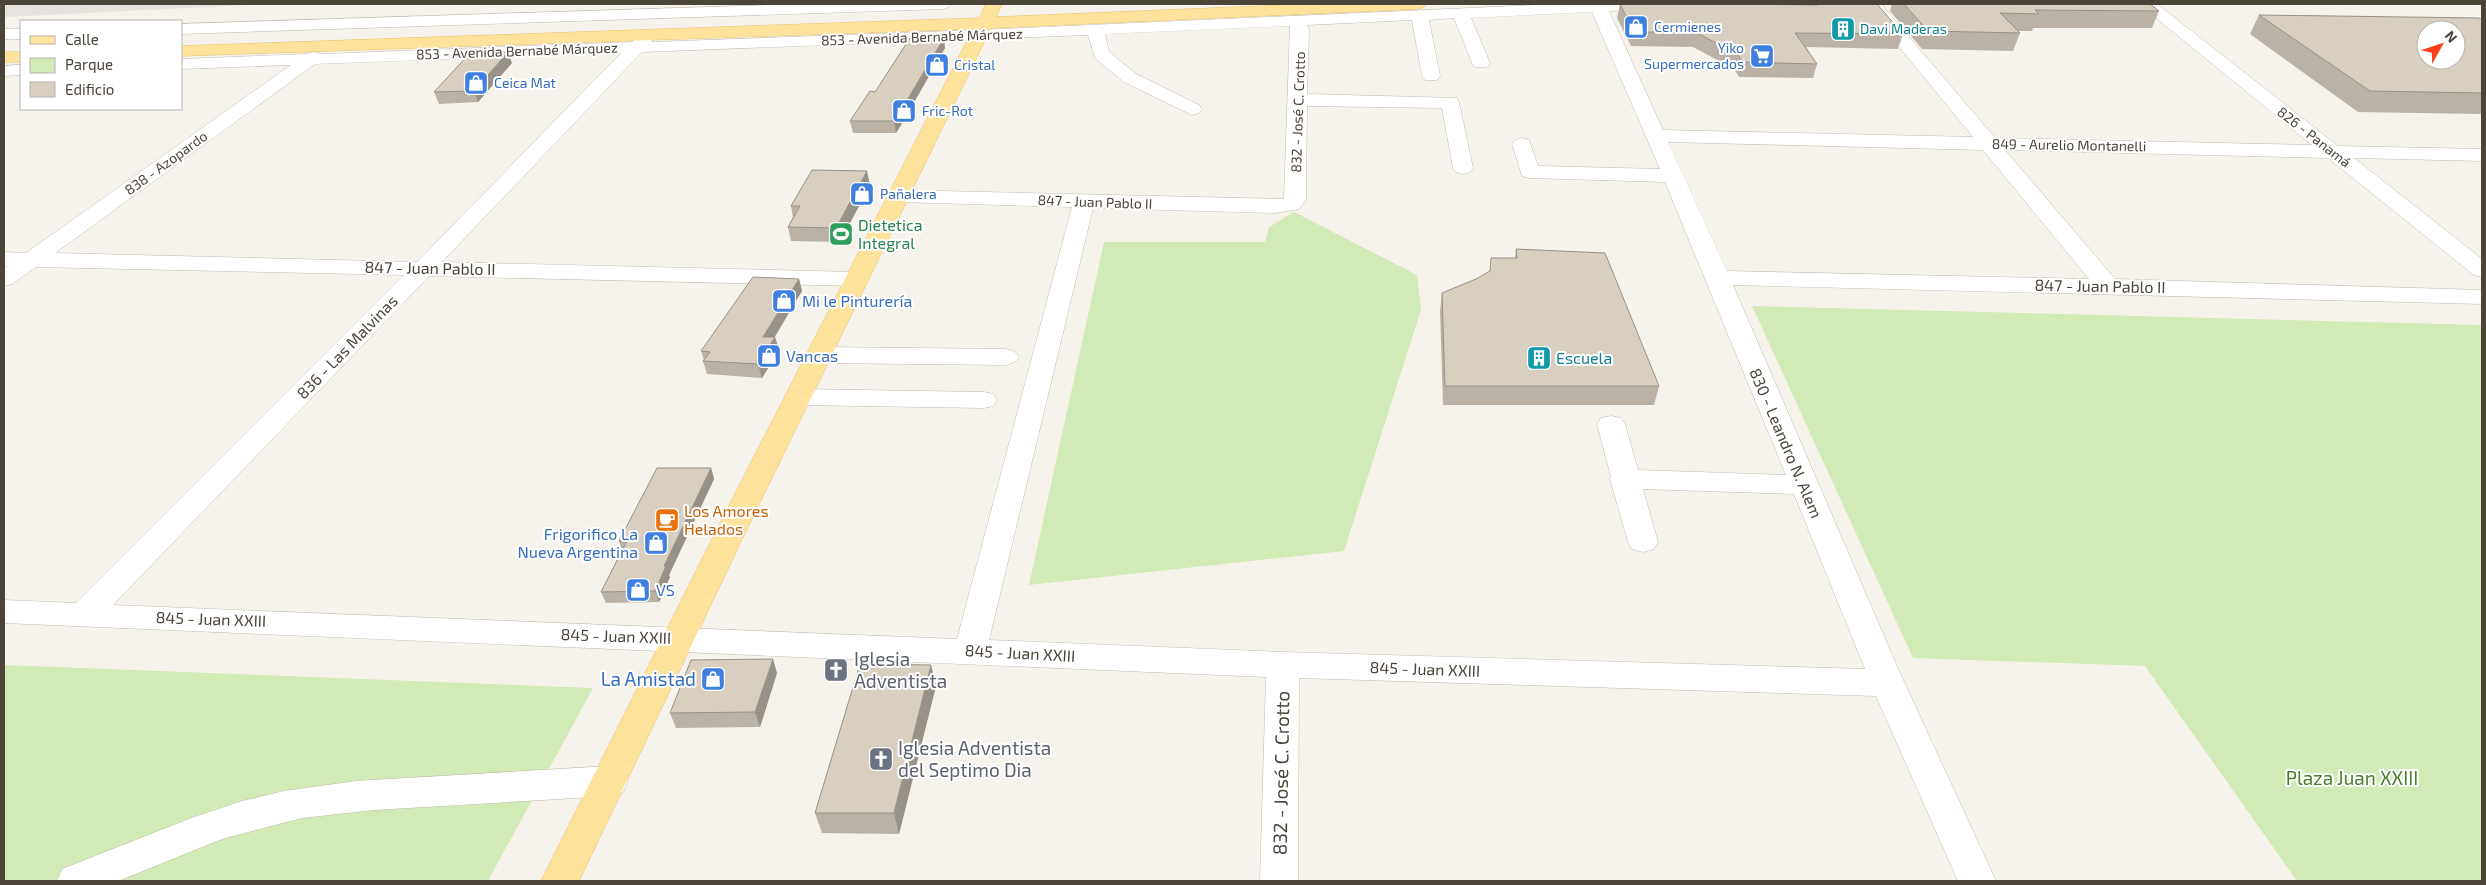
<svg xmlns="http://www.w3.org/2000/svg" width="2486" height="885" viewBox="0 0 2486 885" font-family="'Exo 2',sans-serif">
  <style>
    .industrial { fill: #e6e2dd }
    .green { fill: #d2eab5 }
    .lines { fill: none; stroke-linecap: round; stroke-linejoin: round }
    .minor-casing { stroke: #c2bbae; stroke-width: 1 }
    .major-casing { stroke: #e6c16a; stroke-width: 1 }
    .minor { fill: #fff; fill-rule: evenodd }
    .major { fill: #ffe39c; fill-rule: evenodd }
    .wall { fill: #bab2a6 }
    .shaded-wall { fill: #979187 }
    .building { fill: #d8cfc1; stroke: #979187; fill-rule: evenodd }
    .labels { text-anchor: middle; stroke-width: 4; stroke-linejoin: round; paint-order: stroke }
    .far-shop-label { font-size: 14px; fill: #366cbe; stroke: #fff; text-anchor: start }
    .far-culture-label { font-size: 14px; fill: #0d838f; stroke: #fff; text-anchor: start }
    .far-street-label { font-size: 14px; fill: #4b4439; stroke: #fff }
    .leisure-label { font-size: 16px; fill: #27864d; stroke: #fff; text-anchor: start }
    .street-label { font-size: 16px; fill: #4b4439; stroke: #fff }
    .shop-label { font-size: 16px; fill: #366cbe; stroke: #fff; text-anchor: start }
    .culture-label { font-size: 16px; fill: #0d838f; stroke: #fff; text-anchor: start }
    .food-label { font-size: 16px; fill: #c56008; stroke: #fff; text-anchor: start }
    .near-worship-label { font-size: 19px; fill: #5b616d; stroke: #fff; text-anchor: start }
    .near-shop-label { font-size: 19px; fill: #366cbe; stroke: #fff; text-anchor: end }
    .near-street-label { font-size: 19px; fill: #4b4439; stroke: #fff }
    .near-park-label { font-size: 19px; fill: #4a7f2a; stroke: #fff }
  </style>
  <rect width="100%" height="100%" fill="#f6f3ec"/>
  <!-- industrial -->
  <polygon class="industrial" points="4,4 264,4 4,17"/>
  <!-- green -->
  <g class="green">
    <polygon points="1294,212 1417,275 1421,310 1344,551 1029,585 1104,242 1265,242 1269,227"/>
    <polygon points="1752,306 2482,325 2482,881 2297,881 2145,666 1913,658"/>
    <polygon points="4,665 593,688 488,881 4,881"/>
  </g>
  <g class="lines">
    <defs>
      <g id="minor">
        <polygon points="799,4 951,4 949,7 943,9 181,34 181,24"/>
        <path d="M 1559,4 L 1671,4 L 1669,7 L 1663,9 L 1609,11 L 1663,130 L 1973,137 L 1864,4 L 1881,4 L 1995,138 L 2312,145 L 2139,4 L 2157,4 L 2338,146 L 2482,149 L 2482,161 L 2354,158 L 2482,259 L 2482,277 L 2474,275 L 2328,158 L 2005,150 L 2115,279 L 2482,290 L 2482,304 L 1733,285 L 1900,673 L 1996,881 L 1958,881 L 1876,696 L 1299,678 L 1298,881 L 1260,881 L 1266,677 L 4,623 L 4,600 L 76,603 L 404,275 L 36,267 L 12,284 L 4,286 L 4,268 L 7,266 L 4,266 L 4,252 L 26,253 L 291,65 L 181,69 L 181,59 L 307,54 L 314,52 L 321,54 L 632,42 C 638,36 641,34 650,36 L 652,42 L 978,30 ZM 1592,12 L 1660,169 L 1538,166 L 1529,140 L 1522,138 L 1515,140 L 1512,144 L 1522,176 L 1529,178 L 1665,182 L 1786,475 L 1638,470 L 1625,424 L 1621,418 L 1611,416 L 1601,418 L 1597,424 L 1611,477 L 1610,479 L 1628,542 L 1632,549 L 1643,552 L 1654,549 L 1658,542 L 1643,489 L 1794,494 L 1865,669 L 1283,652 L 989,640 L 1093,208 L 1276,213 L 1299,209 L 1306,199 L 1307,106 L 1442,108 L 1453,168 L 1456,172 L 1463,174 L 1470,172 L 1473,168 L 1459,102 L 1457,98 L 1307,94 L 1309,30 L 1307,25 L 1412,20 L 1422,76 L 1425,80 L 1437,80 L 1440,76 L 1429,20 L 1454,18 L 1472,63 L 1475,67 L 1487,67 L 1490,63 L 1471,18 ZM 1290,26 L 1284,199 L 898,190 L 890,191 L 887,196 L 890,201 L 898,202 L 1072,207 L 957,639 L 113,605 L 429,276 L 856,286 L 864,284 L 868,279 L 864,274 L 856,272 L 442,262 L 642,52 L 1088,35 L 1095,58 L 1124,82 L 1192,115 L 1199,113 L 1202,109 L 1199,105 L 1136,74 L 1109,52 L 1105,34 ZM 621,53 L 417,262 L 55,253 L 315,64 ZM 1668,142 L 1983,150 L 2089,279 L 1727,271 Z"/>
        <rect x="4" y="29" width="17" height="10"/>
        <polygon points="21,65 21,75 4,76 4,66"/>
        <polygon points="819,347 1006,349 1015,352 1019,357 1015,362 1006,365 819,363 810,360 806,355 810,350"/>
        <polygon points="798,389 984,392 993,394 997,400 993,406 984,408 798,405 789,403 785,397 789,391"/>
        <polygon points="610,766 623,770 628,781 623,792 610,796 374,810 302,818 222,839 118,881 57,881 62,869 194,817 242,801 284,791 356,781"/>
      </g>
      <g id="major">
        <polygon points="986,4 1002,4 996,17 1310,4 1426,4 1424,7 1418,9 991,28 747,529 579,881 541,881 717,529 973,29 181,56 181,46 979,18"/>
        <rect x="4" y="52" width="17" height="10"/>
      </g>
    </defs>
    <!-- minor casing -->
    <use href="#minor" class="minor-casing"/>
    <!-- major casing -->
    <use href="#major" class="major-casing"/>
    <!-- minor -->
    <use href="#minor" class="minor"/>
    <!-- major -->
    <use href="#major" class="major"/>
  </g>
  <!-- wall -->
  <g class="wall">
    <polygon points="1620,4 1807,5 1807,4 1877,4 1903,34 1898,49 1806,47 1817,64 1813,78 1739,77 1734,69 1693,47 1631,46 1617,18"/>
    <polygon points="1892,4 2150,4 2159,11 2152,28 2033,28 2032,31 2018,31 2020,33 2013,51 1922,49 1890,11"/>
    <polygon points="2259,15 2482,20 2482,114 2358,112 2250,34"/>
    <polygon points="944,38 945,48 901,125 896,133 853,133 850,121 875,92"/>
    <polygon points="512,63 478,102 439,104 434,92"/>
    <polygon points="870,185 840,242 791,241 788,227 793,217 791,206"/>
    <polygon points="1516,249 1659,386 1654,405 1443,405 1440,311 1442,293 1476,279 1515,258"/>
    <polygon points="799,279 802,291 774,337 775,337 779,350 762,378 707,374 703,361 704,360 701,351"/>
    <polygon points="711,468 714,479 669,575 670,577 659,602 606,603 601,592 622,550 619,541"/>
    <polygon points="931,665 936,686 899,834 822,833 815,813"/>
    <polygon points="777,673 760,727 676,728 670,713"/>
  </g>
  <!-- shaded-wall -->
  <g class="shaded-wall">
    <polygon points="944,38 945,48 901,125 896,133 894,121"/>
    <polygon points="508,52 512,63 478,102 474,91"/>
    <polygon points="867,171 870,185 840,242 836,228"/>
    <polygon points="799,279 802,291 767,350 763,337"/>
    <polygon points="775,337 779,350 762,378 758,364"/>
    <polygon points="711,468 714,479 669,575 670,577 659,602 655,591 664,566"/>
    <polygon points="773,659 777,673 760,727 755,712"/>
    <polygon points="931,665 936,686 899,834 894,813"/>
  </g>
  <!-- building -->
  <g class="building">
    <polygon points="1620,4 1736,4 1817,5 1815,4 1877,4 1903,34 1795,33 1817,64 1742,62 1738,55 1696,32 1634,32"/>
    <polygon points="1904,4 2150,4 2159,11 2035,10 2039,14 2000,13 2020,33 1928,31"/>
    <path d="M 2259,15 L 2479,18 L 2482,20 L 2482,93 L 2370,91 ZM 2426,30 L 2456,30 L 2456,60 L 2426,60 Z"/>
    <polygon points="910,38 944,38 899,114 894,121 850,121 870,91 875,92"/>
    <polygon points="508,52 474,91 434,92 470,53"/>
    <polygon points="812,170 867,171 836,228 788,227 800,206 791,206"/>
    <polygon points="1516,249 1605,253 1659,386 1445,386 1442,293 1476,279 1490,271 1491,258 1517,258"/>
    <polygon points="753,277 799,279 763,337 775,337 758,364 703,361 710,352 701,351"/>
    <polygon points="657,468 711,468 664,566 666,566 655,591 601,592 627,541 619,541"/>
    <polygon points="773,659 755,712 670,713 691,660"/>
    <polygon points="860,664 931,665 894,813 815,813"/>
  </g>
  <!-- icons -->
  <defs>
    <symbol id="shop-square" viewBox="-11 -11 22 22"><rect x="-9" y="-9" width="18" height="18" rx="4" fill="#3f7fe0" stroke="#fff"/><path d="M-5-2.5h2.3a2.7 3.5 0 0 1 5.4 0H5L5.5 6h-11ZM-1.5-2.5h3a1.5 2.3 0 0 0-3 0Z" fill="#fff"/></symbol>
    <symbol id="building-square" viewBox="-11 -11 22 22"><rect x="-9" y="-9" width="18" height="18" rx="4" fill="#0f9aa8" stroke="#fff"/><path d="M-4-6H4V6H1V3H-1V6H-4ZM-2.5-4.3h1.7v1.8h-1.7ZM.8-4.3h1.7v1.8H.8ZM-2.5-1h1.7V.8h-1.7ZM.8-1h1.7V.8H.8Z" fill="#fff"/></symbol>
    <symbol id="supermarket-square" viewBox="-11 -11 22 22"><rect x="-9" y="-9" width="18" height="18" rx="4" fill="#3f7fe0" stroke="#fff"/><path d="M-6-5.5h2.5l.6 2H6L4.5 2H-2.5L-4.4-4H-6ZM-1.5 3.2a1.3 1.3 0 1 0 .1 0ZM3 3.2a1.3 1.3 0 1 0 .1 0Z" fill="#fff"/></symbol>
    <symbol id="stadium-square" viewBox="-11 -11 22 22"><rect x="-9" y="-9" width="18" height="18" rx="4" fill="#2e9e5b" stroke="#fff"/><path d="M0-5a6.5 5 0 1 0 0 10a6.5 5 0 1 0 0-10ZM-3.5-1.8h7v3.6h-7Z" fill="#fff"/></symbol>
    <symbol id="cafe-square" viewBox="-11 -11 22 22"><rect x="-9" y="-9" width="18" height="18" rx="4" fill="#e8710a" stroke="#fff"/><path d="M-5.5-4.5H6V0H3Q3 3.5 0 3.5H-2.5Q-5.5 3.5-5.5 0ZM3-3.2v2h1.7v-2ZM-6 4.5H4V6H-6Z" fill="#fff"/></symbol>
    <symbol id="church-square" viewBox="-11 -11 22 22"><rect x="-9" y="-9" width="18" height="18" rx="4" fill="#6b7280" stroke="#fff"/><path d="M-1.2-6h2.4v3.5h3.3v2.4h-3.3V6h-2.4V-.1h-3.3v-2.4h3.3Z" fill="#fff"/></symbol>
  </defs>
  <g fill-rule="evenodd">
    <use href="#shop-square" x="1622" y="13" width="28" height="28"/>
    <use href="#building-square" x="1829" y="15" width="28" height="28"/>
    <use href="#supermarket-square" x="1748" y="42" width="28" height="28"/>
    <use href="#shop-square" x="923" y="51" width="28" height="28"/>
    <use href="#shop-square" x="462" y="69" width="28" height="28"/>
    <use href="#shop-square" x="890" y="97" width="28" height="28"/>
    <use href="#shop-square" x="848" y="180" width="28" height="28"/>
    <use href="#stadium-square" x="827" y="220" width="28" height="28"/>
    <use href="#shop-square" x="770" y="287" width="28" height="28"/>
    <use href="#shop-square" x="755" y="342" width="28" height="28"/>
    <use href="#building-square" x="1525" y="344" width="28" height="28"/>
    <use href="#cafe-square" x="653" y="506" width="28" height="28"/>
    <use href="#shop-square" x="642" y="529" width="28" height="28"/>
    <use href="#shop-square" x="624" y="576" width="28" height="28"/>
    <use href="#church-square" x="822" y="656" width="28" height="28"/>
    <use href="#shop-square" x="699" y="665" width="28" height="28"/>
    <use href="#church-square" x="867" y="745" width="28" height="28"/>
  </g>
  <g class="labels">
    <!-- far-shop labels -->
    <g class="far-shop-label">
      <text x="1654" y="32">Cermienes</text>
      <text x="1744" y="53" text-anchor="end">Yiko<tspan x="1744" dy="16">Supermercados</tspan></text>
      <text x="954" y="70">Cristal</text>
      <text x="494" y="88">Ceica Mat</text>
      <text x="922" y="116">Fric-Rot</text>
      <text x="880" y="199">Pañalera</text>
    </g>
    <!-- far-culture labels -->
    <g class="far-culture-label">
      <text x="1860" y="34">Davi Maderas</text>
    </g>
    <!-- far-street labels -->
    <g class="far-street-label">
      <text transform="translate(922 37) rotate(-2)" y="5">853 - Avenida Bernabé Márquez</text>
      <text transform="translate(517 51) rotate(-2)" y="5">853 - Avenida Bernabé Márquez</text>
      <text transform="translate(1298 112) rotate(-88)" y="5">832 - José C. Crotto</text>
      <text transform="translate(2314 137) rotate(38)" y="5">826 - Panamá</text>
      <text transform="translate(2069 145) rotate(1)" y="5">849 - Aurelio Montanelli</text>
      <text transform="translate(166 163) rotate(-36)" y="5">838 - Azopardo</text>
      <text transform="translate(1095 202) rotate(2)" y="5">847 - Juan Pablo II</text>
    </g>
    <!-- leisure labels -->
    <g class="leisure-label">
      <text x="858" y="231">Dietetica<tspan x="858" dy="18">Integral</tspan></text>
    </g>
    <!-- street labels -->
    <g class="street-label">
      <text transform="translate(430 268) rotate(1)" y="6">847 - Juan Pablo II</text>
      <text transform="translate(2100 286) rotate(1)" y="6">847 - Juan Pablo II</text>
      <text transform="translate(347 347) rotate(-46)" y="6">836 - Las Malvinas</text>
      <text transform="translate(1786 443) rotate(67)" y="6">830 - Leandro N. Alem</text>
      <text transform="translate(211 619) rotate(2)" y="6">845 - Juan XXIII</text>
      <text transform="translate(616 636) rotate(2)" y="6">845 - Juan XXIII</text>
      <text transform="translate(1020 653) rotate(3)" y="6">845 - Juan XXIII</text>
      <text transform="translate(1425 669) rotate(2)" y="6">845 - Juan XXIII</text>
    </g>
    <!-- shop labels -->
    <g class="shop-label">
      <text x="802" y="307">Mi le Pinturería</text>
      <text x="786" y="362">Vancas</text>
      <text x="638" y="540" text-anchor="end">Frigorifico La<tspan x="638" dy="18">Nueva Argentina</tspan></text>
      <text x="656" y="596">VS</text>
    </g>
    <!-- culture labels -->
    <g class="culture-label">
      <text x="1556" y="364">Escuela</text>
    </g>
    <!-- food labels -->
    <g class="food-label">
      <text x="684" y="517">Los Amores<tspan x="684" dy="18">Helados</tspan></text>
    </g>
    <!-- near-worship labels -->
    <g class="near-worship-label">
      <text x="854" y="666">Iglesia<tspan x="854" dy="22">Adventista</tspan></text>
      <text x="898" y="755">Iglesia Adventista<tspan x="898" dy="22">del Septimo Dia</tspan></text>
    </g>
    <!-- near-shop labels -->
    <g class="near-shop-label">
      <text x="696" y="686">La Amistad</text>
    </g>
    <!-- near-street labels -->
    <g class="near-street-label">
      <text transform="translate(1281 773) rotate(-89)" y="7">832 - José C. Crotto</text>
    </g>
    <!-- near-park labels -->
    <g class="near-park-label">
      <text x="2352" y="785">Plaza Juan XXIII</text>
    </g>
  </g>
  <!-- border -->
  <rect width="2486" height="885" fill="none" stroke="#4b4439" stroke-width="10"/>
  <!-- legend -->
  <rect x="20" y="20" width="162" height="90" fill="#ffffff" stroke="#b7b4b0"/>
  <rect x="30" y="36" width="25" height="8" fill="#ffe39c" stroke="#b7b4b0"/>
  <text x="65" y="45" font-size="15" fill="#4b4439">Calle</text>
  <rect x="30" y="58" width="25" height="15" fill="#d2eab5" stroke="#b7b4b0"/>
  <text x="65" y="70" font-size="15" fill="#4b4439">Parque</text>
  <rect x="30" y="82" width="25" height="15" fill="#d8cfc1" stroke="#b7b4b0"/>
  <text x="65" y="95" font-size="15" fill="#4b4439">Edificio</text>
  <!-- north arrow -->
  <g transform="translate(2441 45) rotate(50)"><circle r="24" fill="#ffffff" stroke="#b7b4b0"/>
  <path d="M0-4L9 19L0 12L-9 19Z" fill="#fc3f1d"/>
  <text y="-8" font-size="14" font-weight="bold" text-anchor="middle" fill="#4b4439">N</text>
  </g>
</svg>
